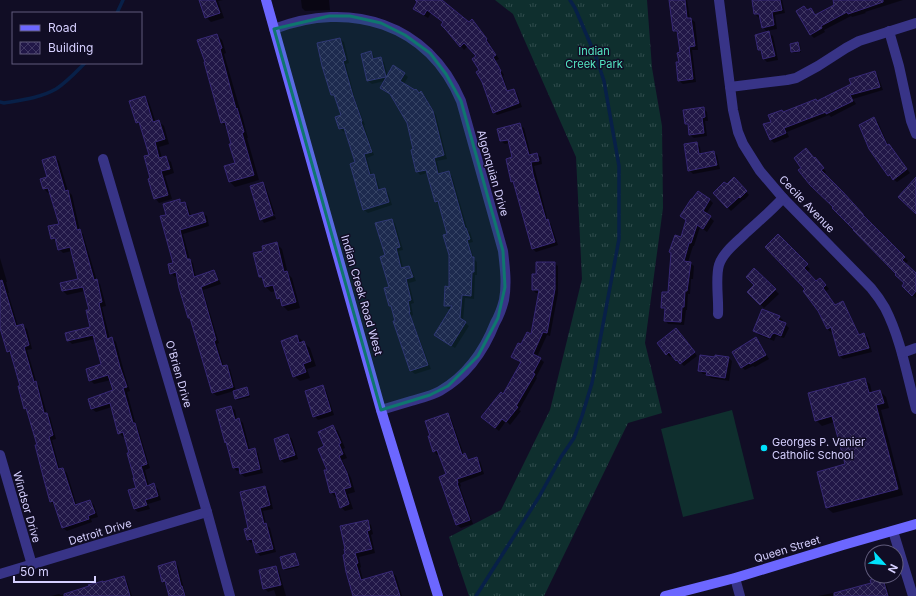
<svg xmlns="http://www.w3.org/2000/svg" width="916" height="596" viewBox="0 0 916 596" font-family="Inter,sans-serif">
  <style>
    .grass { fill: url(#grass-tufts) }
    .pitch { fill: #0f2f2e }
    .shadow { fill: #0007 }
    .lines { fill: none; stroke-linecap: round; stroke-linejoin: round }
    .stream { stroke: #082048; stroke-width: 3.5 }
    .building { fill: url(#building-cross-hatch); stroke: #372875 }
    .street { stroke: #383487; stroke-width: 10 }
    .secondary { stroke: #6c67ff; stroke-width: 10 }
    .marked { fill: #0f766e; fill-opacity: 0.2; stroke: #0f766e; stroke-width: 3; stroke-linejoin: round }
    .poi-dot { fill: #00e1fb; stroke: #110d25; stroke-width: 1.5 }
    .labels { text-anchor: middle; stroke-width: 3; stroke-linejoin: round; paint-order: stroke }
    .park-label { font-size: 11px; fill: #54e7c3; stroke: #110d25 }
    .street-label { font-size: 11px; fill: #d6d0ff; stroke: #110d25 }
    .poi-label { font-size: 11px; fill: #d6d0ff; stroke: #110d25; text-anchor: start }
  </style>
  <defs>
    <pattern id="grass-tufts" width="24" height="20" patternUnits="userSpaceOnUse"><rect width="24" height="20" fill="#0f2f2e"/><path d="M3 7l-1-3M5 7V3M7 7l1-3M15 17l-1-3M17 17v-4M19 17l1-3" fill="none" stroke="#314c4d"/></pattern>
    <pattern id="building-cross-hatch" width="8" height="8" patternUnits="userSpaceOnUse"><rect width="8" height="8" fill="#211747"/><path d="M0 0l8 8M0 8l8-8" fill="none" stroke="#403863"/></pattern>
  </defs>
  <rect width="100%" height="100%" fill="#110d25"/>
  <!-- grass -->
  <polygon class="grass" points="495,0 647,0 652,68 662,126 663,208 645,343 662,413 628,423 544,596 469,596 449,537 501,510 550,410 582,279 576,157 513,14"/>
  <!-- pitch -->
  <polygon class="pitch" points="732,410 754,499 683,517 661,429"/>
  <!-- shadow -->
  <g class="shadow">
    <polygon points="200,0 223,0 218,1 224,18 211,22 206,17"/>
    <polygon points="301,0 329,0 330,10 305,11 302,8"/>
    <polygon points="414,0 440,0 469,23 475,24 490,43 489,43 499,59 495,61 504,75 503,76 508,91 514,90 517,93 522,107 497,115 494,112 483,82 477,57 468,46 464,50 444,23 431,13 428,18 418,12 415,9 418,3"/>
    <polygon points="670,0 687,0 690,19 691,19 695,22 698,50 692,50 696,82 683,84 679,81 681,53 678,35 674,31"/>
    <polygon points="751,0 782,0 785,13 775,15 777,29 766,31 763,27 761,17 759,18 755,14 753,1"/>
    <polygon points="839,0 903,0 865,12 866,13 852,17 851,16 824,30 825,32 814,38 811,35 798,11 807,11 811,9 816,16 835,5"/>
    <polygon points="769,33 773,36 778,60 767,62 764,59 762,53 759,50"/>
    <polygon points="217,35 222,40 226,53 224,54 241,113 242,115 248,138 247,138 259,180 235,187 230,182 236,164 232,144 227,128 222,123"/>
    <polygon points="340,39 344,42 349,63 346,64 355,99 365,125 364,125 374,155 367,158 372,176 373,175 377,179 380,190 384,189 388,192 392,205 368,213 364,210 357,163 346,132 344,132 340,129 336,118 342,116 336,99 332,95"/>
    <polygon points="798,43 800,45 801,52 793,53 792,51"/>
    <polygon points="371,52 374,56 375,60 381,58 384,62 388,76 393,67 405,74 408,77 404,84 419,93 421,92 425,96 436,115 447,159 437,161 440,175 448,172 452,176 468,231 470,232 473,242 469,243 474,259 477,262 477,275 475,275 474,299 465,298 463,321 469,326 455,348 439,338 452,309 448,309 445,305 450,288 450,255 448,234 439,205 435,201 428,173 420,175 417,171 415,150 408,122 392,96 384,91 381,88 385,81 372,84 368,81"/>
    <polygon points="875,72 878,76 883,90 853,99 856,104 831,117 829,115 787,132 789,137 774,143 770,139 772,122 784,113 817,102"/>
    <polygon points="145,97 149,102 156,123 159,122 164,126 169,144 159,147 162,158 166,157 171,162 174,173 165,176 172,199 159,203 155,198 151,179 150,156 141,126 137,122"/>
    <polygon points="703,108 707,112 708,121 705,121 707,136 694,138 690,135 689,127 686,124"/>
    <polygon points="874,119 878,122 888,145 892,149 910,173 897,182 889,176 870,148"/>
    <polygon points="520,125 524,128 531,155 537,154 541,157 542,164 534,166 537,178 548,221 551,224 558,245 536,252 533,249 515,184 512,181 513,158 509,143 505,144 502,142 513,139 502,140 502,142 498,130"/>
    <polygon points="696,143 700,147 701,154 714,152 717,155 720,169 693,174 689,170"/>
    <polygon points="55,157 59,161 68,191 72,195 80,231 83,234 97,281 100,284 106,306 102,307 110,339 112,338 116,342 124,372 130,391 127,392 136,425 138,428 150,468 145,470 149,486 154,485 158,489 161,500 148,504 150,509 138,512 134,509 137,489 130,453 125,436 123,437 119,433 112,407 96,412 92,409 115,391 111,380 94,384 90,380 102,365 95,339 72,344 68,340 92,328 90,310 85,291 67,295 63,291 61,284 80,279 72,251 63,253 59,249 56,242 52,238 60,224 51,192 48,193 44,189"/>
    <polygon points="814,159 818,162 826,172 824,174 866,218 865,219 908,261 905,264 916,274 916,298 903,286 905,283 898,274 854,230"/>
    <polygon points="734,179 749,195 744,200 743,200 731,211 714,193 727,185"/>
    <polygon points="263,183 266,187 275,214 262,218 262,220 261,219"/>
    <polygon points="698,192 710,200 713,203 706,214 714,221 707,232 700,227 694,246 693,246 688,262 690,263 694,266 693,279 691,279 690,294 688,294 687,310 686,310 684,325 668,324 665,320 666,311 662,308 669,293 681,238 687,221 681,216"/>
    <polygon points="179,201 182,204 185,203 188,206 191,216 203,213 207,216 209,226 183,234 190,260 193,263 196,278 214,271 217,275 221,284 203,290 219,343 217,344 224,367 226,366 230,369 236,391 246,388 248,390 250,397 238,400 236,399 234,391 217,396 213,393 192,320 189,318 178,276 175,277 171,273 174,264 168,215"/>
    <polygon points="275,216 276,219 264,223 262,220"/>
    <polygon points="392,220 395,223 403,250 399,251 403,268 409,267 412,270 416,281 409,283 414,303 411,304 413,315 411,316 431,369 415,374 411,371 394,322 396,321 392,308 390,306 390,288 386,256"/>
    <polygon points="778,235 810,269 807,272 816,282 823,282 829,289 825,292 836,306 843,302 846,306 860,336 864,334 868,338 872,352 843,359 840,356 833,331 831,332 827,329"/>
    <polygon points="277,244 282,249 288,274 292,278 300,308 288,311 283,306 282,302 278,298 276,291 271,292 266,287 264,281 260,277"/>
    <polygon points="0,258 7,282 6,282 9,293 8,293 18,326 23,325 27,329 32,349 27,350 37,384 39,386 47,414 50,417 56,439 52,440 60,470 63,469 67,473 77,506 90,501 94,505 98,517 91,519 92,522 67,531 63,528 55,506 51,502 45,481 39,445 29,411 25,408 21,386 11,355 8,351 0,322"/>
    <polygon points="554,263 558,266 558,293 550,336 547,335 537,357 540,359 544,362 536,377 537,378 519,410 521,411 510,425 506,421 499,431 486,421 503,395 521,363 516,360 512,357 521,345 532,335 539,293 536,293 533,290 537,275"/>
    <polygon points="754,269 779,294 764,308 749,292 756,285"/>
    <polygon points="779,317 783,320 782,323 785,324 789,328 784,338 777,336 777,337 776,336 774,341 759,335 755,331"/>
    <polygon points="680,333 697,356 684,366 681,363 680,364 672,356 670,357 667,354"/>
    <polygon points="297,336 310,348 316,366 307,369 310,378 300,381 294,376"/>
    <polygon points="756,339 759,342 769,359 755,367 753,366 745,370 742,367"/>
    <polygon points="716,358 729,358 732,361 729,381 711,378 707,374 703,374 699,370"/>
    <polygon points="864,379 870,384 872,393 880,391 886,397 889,408 881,410 903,495 833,513 827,508 818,472 846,465 834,422 822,426 816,420"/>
    <polygon points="322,386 326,390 334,415 318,420 314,416"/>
    <polygon points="231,407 235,410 237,420 239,419 243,423 250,450 254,449 258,453 263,473 245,477 241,474 240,470 237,471 234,468"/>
    <polygon points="447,414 451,418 464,455 465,454 469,460 476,458 480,461 484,474 460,483 461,486 460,487 473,524 461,528 457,525 440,477 447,475 440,454 437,455 434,451 431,436"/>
    <polygon points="333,427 338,431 345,448 343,449 347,458 342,460 351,478 355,492 348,494 353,509 345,511 341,507 337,496 335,497 331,492 326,447"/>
    <polygon points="288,435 292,439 298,459 284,463 281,460"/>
    <polygon points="265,487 269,491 273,509 263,511 266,524 270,528 276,552 260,556 257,552 254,542 251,543 248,540 249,528"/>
    <polygon points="367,521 371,525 373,534 371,535 375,553 359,557 361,567 360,568 363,580 392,572 396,576 402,596 354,596 347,572"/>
    <polygon points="295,554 297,556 299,567 286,570 284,569"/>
    <polygon points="175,562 178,566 186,596 170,596 167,585 163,582"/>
    <polygon points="276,567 279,571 286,596 276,596 274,590 268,592 264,588"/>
    <polygon points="124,577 127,581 132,596 51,596 59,594 61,595"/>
    <polygon points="881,578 885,581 890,596 818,596 833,593 835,594 872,584"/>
  </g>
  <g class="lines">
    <!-- stream -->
    <g class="stream">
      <polyline points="117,13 123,0"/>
      <path d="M 0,102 L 4,103 C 22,100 40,98 56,89 C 67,82 76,72 85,63"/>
      <polyline points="476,596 539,497 561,457 574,438 582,416 592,383 619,239 619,166 604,81 596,57 575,8 570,0"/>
    </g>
  </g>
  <!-- building -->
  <g class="building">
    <polygon points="199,0 215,0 220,13 205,18"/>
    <polygon points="415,0 442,0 469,22 472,19 487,39 486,40 496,55 493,57 501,71 500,72 507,91 514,89 519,103 493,113 482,82 476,72 479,70 472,59 476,56 464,43 460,47 446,30 441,25 443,22 427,10 424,15 413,9 417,2"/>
    <polygon points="669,0 685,0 687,18 691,18 695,46 689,47 693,79 678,81 676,62 679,62 677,53 680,52 677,31 673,31"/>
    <polygon points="752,0 780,0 782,10 772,12 774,25 762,28 759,14 754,14"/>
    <polygon points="833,0 883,0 883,2 863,9 848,14 847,12 821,26 822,28 810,35 796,11 804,6 807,10 811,8 815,15 834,5"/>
    <polygon points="769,31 775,56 763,59 761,50 758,50 755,35"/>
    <polygon points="217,34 222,48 220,49 236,109 237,108 244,132 242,133 254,175 229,182 224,166 235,163 229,144 231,144 225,122 221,123 204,62 205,62 197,40"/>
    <polygon points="340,38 346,60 343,61 353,96 362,121 361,122 372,152 364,154 370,175 374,174 378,190 385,188 389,202 363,210 350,164 355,162 344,128 339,129 335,117 341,115 334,95 331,95 322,66 317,43"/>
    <polygon points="798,42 800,51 791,52 790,44"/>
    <polygon points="371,51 373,59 381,57 386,77 367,81 361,54"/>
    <polygon points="393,65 405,73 400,81 415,90 416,89 419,93 421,91 433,111 444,155 434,158 438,174 449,171 465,228 466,228 470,239 467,240 472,257 474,257 474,272 472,272 471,296 462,295 460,318 466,322 451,346 434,335 452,306 444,306 445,286 449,287 449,255 443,235 447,234 438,201 435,202 426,170 416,172 411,150 413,149 407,123 390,94 380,88"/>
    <polygon points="875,71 880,87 850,95 853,101 826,114 826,112 784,128 786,133 770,140 763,124 771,122 768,115 782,110 783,112 816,99 817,101 851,84 849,79"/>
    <polygon points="145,96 153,122 159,120 165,139 155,142 159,158 166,156 170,169 161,171 168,195 154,199 148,179 150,178 144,156 149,155 139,122 136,123 129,101"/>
    <polygon points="704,107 705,117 702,118 704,133 689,135 688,124 685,124 683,110"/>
    <polygon points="874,117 887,145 889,144 907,169 893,180 890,175 888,176 869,149 859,125"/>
    <polygon points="520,123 529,155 537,153 539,161 531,162 533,174 546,220 548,219 555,242 532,249 513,181 511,182 506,159 512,157 508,140 500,141 497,129"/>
    <polygon points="697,142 699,154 714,151 717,165 688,171 684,144"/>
    <polygon points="806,148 814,158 815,157 824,168 821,170 843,192 863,214 863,215 905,257 902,260 916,273 916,291 912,296 902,286 904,283 895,275 896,274 853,230 854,230 832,208 833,207 810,185 798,170 801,168 794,158"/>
    <polygon points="55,156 65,191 68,190 77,230 80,229 94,280 97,279 102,302 99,303 107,339 112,337 120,367 127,387 123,388 133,423 135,423 147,464 141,466 147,486 154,483 158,496 145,500 147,505 134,509 128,490 136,488 133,478 134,478 127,453 129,453 123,432 118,434 110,403 91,409 88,399 113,390 108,375 89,381 86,369 101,364 93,335 67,341 65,333 90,327 86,310 89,310 83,287 62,291 60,283 78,279 70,247 58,250 55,238 51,239 48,226 59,224 48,188 43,189 40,179 47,177 42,160"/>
    <polygon points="734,177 747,191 740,198 739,197 727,208 713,193 724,182 727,184"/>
    <polygon points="916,177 916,214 898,197"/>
    <polygon points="263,182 273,215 260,220 250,186"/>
    <polygon points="698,191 710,199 703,211 711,216 703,229 697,225 691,243 689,243 684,261 691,262 687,291 685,291 684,307 682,307 681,322 664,321 665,308 661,308 662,292 668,292 671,253 669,252 675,235 681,237 686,220 680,216 691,199 692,199"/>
    <polygon points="180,199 180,203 185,202 189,216 203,212 206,222 180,230 187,259 190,259 194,277 214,270 218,280 201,287 216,340 214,341 222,366 227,365 233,387 212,393 190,318 188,318 179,288 176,272 170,274 168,264 173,263 160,216 166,215 163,204"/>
    <polygon points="392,219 400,247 396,248 401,268 409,266 413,277 406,279 411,300 408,301 410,312 409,312 428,365 410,371 393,321 395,321 391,306 389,306 384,288 389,287 380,257 385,255 375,223"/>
    <polygon points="778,234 808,264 804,268 816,281 820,278 826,285 823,288 835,305 843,301 859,335 864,333 869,348 839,356 831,327 827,329 818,311 803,291 805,289 765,247"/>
    <polygon points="277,242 284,272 287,271 296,302 282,306 280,298 277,299 273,285 265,287 262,277 259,277 253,253 263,251 262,246"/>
    <polygon points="536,262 555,262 555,289 547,333 543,332 533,354 541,358 533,373 535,374 516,406 518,407 506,422 502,419 495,428 481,417 501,392 503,394 521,362 511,357 518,343 521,344 527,332 531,334 539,290 532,290 532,274 536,274"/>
    <polygon points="754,268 776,289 760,305 747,292 754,285 746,277"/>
    <polygon points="2,280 16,326 23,324 29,345 24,347 34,382 36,381 44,413 47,413 53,435 49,437 58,469 63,468 75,505 90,500 95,513 88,516 89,519 62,528 53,501 50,502 44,480 35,445 37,445 26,408 24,409 18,386 20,386 10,351 7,352 0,328 0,281"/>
    <polygon points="762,309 780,316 778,320 786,323 781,336 774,333 773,334 772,334 770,338 753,331"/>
    <polygon points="676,328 695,352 680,364 677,360 676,361 669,352 666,355 657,343"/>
    <polygon points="297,335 299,343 304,341 311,361 303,364 306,372 293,377 281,341"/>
    <polygon points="756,337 766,355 750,364 749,363 741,368 732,352"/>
    <polygon points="700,355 715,357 715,355 729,357 725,378 706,375 707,372 698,371"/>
    <polygon points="865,378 869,393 880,390 884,403 876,405 898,489 826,508 817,472 845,464 832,416 815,421 808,393"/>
    <polygon points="323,385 331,411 313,417 305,391"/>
    <polygon points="247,387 249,395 235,399 233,391"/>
    <polygon points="231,406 235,420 239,418 248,450 255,448 260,469 240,474 239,467 233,468 226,442 225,443 216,410"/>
    <polygon points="448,413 462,455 465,453 468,460 477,457 481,471 457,479 458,483 457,483 470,520 456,525 439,477 446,474 437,450 433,452 428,436 430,436 425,421"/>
    <polygon points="333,425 341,443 339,444 343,454 339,456 347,473 351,487 344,489 349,504 340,508 335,492 330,493 324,470 327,470 318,449 324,446 318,432"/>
    <polygon points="288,434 295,455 280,460 274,439"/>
    <polygon points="265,486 270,505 260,508 264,524 266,523 273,549 256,553 252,539 247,540 244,529 248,528 240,492"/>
    <polygon points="368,520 370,530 367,531 372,549 355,553 358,563 356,564 361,580 392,571 400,596 353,596 346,572 343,555 345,554 344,549 345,549 340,526"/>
    <polygon points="295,553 299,565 283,569 280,557"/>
    <polygon points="175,561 181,586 182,586 185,596 169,596 165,581 162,582 158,566"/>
    <polygon points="276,566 281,585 263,589 259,570"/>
    <polygon points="124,576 130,596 64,596 64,594 89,586 88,585 103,581 103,582"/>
    <polygon points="882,576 888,596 834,596 834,593 871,583 870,580"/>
  </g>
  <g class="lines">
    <!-- street -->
    <g class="street">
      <path d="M 719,0 L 733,110 L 738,132 L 743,144 L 760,171 L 783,198 L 871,288 C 876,294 881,301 885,308 C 901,339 907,376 916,409"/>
      <path d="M 274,29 C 350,0 428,23 461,101 L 503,251 C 505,268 507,284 504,300 C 502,308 499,316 495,323 C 484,351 466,376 440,391 C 431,396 421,398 411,401 C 401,404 391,407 381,410"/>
      <polyline points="889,31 899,66 911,121 916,134"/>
      <polyline points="730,87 787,80 796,78 818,66 846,48 859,41 916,23"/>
      <polyline points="103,159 207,512 230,596"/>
      <path d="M 718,314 C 719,300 715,278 719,265 C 723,252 737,242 747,232 C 759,221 772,210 783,198"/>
      <polyline points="902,353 916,348"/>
      <polyline points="0,455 32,565"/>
      <polyline points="893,531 913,596"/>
      <polyline points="0,574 207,512"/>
      <polyline points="735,578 740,596"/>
    </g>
    <!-- secondary -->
    <g class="secondary">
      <polyline points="266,0 381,410 438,596"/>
      <polyline points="665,596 735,578 843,545 916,524"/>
    </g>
  </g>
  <!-- marked area -->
  <path class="marked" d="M 329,16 L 350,16 L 381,23 L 405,35 L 430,53 L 446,74 L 461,101 L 503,251 L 505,287 L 498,318 L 478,356 L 448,386 L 430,395 L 381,410 L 274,29 Z"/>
  <!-- markers -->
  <circle class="poi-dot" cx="764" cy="448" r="4"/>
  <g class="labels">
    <!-- park labels -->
    <g class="park-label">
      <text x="594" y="55">Indian<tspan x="594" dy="13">Creek Park</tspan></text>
    </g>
    <!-- street labels -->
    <g class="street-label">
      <text transform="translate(493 173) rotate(74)" y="4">Algonquian Drive</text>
      <text transform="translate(807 204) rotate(46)" y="4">Cecile Avenue</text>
      <text transform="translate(362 295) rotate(74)" y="4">Indian Creek Road West</text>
      <text transform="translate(179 374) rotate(74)" y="4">O'Brien Drive</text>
      <text transform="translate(27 507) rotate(74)" y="4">Windsor Drive</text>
      <text transform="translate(100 532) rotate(-17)" y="4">Detroit Drive</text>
      <text transform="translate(787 549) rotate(-17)" y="4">Queen Street</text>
    </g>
    <!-- poi labels -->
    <g class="poi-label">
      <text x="772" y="446">Georges P. Vanier<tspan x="772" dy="13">Catholic School</tspan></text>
    </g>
  </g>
  <!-- legend -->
  <rect x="12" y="12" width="130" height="52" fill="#110d25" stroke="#605b7c"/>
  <rect x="20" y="25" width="20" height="6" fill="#6c67ff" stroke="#605b7c"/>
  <text x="48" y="32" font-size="12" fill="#d6d0ff">Road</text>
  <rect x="20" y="42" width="20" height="12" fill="url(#building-cross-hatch)" stroke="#605b7c"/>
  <text x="48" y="52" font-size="12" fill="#d6d0ff">Building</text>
  <!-- north arrow -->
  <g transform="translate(884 564) rotate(117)"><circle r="19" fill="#110d25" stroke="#605b7c"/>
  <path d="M0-3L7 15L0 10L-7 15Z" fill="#00e1fb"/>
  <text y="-6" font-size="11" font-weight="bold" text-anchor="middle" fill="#d6d0ff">N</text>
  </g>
  <!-- scale -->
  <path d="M14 576v6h81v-6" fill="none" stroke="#d6d0ff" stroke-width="2"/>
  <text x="20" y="576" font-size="12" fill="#d6d0ff" stroke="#110d25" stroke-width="3" paint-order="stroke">50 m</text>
</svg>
